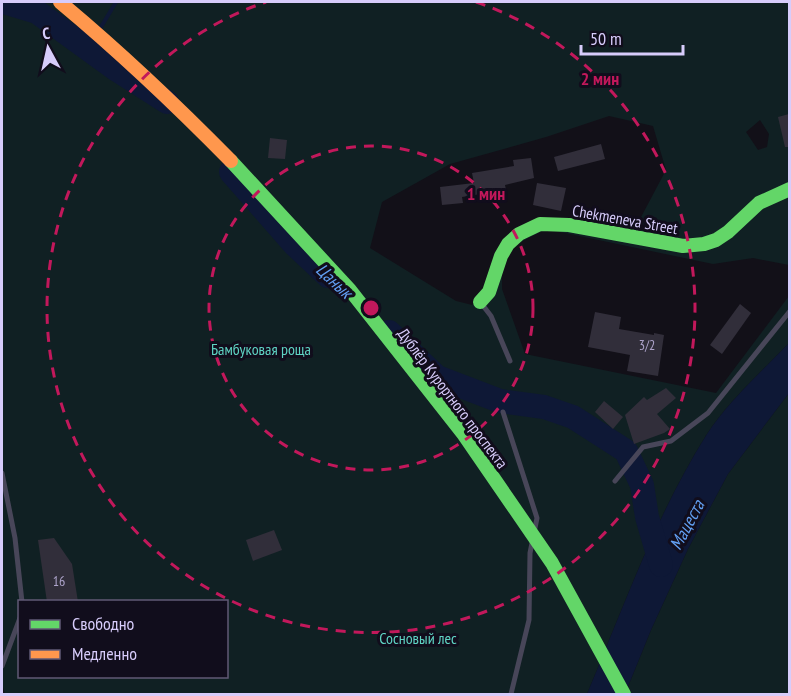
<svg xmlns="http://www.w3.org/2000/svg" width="791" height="696" viewBox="0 0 791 696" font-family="'PT Sans Narrow',sans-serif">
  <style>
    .green { fill: #102023; fill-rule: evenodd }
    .water { fill: #0e1836 }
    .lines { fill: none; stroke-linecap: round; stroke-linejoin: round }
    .stream { stroke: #0e1836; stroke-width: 4 }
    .river { stroke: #0e1836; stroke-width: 24 }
    .building { fill: #312e3a }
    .lane { stroke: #484659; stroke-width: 5 }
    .fast { stroke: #63d668; stroke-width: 14 }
    .fast-bridge { stroke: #63d668; stroke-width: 14 }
    .slow-bridge { stroke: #ff974d; stroke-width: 14 }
    .ring { fill: none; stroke: #c2185b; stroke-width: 3; stroke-dasharray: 10 8 }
    .labels { text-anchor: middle; stroke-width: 6; stroke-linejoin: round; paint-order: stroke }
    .number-label { font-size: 14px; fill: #aea4cb }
    .street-label { font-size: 16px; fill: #d7ccfb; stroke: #110d1c }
    .park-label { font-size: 16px; fill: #5fd4c4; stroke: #110d1c }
    .water-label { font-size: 18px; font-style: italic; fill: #629ff2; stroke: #110d1c }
    .centre { fill: #c2185b; stroke: #110d1c; stroke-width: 3 }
    .ring-label { font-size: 18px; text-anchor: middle; font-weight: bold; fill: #c2185b; stroke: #110d1c; stroke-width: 6; stroke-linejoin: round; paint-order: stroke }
  </style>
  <rect width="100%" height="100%" fill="#121018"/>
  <!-- green -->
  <g class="green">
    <path d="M 2,2 L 789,2 L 789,265 L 753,258 L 713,264 L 546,229 L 511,247 L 502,269 L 502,289 L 525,354 L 716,393 L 789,296 L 789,343 C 763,370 727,403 707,434 C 656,515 624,606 587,694 L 5,694 L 2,684 ZM 609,116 L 653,126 L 666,170 L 631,236 C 606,232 564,220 540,224 C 524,227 509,241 501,255 C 495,268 491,284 485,298 L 472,305 L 456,301 L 370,248 L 382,202 L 450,164 L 546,137 ZM 760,120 L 769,134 L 767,147 L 758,150 L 746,132 ZM 20,602 L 226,602 L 226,676 L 20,676 Z"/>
    <polygon points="789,393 789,694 625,694 651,630 688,549 728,474"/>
  </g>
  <!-- water -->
  <path class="water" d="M 789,343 L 789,393 L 728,474 L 688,549 L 651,630 L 625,694 L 587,694 C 624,606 656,515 707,434 C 727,403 763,370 789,343 Z"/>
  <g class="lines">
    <!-- stream -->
    <g class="stream">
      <polyline points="101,27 116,2"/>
      <polyline points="89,50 95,39"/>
    </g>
    <!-- river -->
    <g class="river">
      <polyline points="4,2 37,12 117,70 167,102"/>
      <polyline points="231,172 295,245 328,276"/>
      <polyline points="389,332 437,377 500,401 544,407 573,417 626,451 642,485 647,517 661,565"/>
    </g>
  </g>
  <!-- building -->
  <g class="building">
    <polygon points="789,114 789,147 785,147 778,117"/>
    <polygon points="270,138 287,140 285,159 268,158"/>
    <polygon points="601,144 605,159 558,171 554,157"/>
    <polygon points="531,158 534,178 505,185 506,190 462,197 463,203 442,205 440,187 474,183 472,173 514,166 513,160"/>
    <polygon points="537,183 566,188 561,211 533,205"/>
    <polygon points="740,304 751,313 722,354 710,345"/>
    <polygon points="595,312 621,317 619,329 654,335 654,333 664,335 658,376 627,371 630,355 588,347"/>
    <polygon points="666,388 676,398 657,414 670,429 664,433 634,444 625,415 644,397 647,400"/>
    <polygon points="604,401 623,417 613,429 595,412"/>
    <polygon points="274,530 282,550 253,561 246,540"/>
    <polygon points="54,538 72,564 78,602 47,602 38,540"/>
  </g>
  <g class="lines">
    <!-- lane -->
    <g class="lane">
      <polyline points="481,303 491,316 510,361"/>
      <polyline points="503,412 537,518 535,528"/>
      <polyline points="2,473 15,538 22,602"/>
      <polyline points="615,481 643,447 671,441 708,413 790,311"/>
      <polyline points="2,666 20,618"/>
      <polyline points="511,694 529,620 530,553 532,543"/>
    </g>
    <!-- fast -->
    <polyline class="fast" points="480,302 489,292 501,256 508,244 519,234 540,224 569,225 683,246 704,244 716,240 728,232 759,203 790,189"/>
    <!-- fast-bridge -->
    <polyline class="fast-bridge" points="231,161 350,290 464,435 552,563 624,694"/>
    <!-- slow-bridge -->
    <path class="slow-bridge" d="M 60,2 C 120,52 176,105 231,161"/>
  </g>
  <!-- distance rings -->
  <g class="ring">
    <circle cx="371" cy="308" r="162"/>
    <path d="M476 2A324 324 0 1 1 266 2"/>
  </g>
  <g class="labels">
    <!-- number labels -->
    <g class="number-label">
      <text x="647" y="350">3/2</text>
      <text x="59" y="586">16</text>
    </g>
    <!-- street labels -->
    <g class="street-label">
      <text transform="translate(625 219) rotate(10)" y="6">Chekmeneva Street</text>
      <text transform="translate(453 398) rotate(53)" y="6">Дублёр Курортного проспекта</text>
    </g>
    <!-- park labels -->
    <g class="park-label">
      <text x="261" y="355">Бамбуковая роща</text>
      <text x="418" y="644">Сосновый лес</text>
    </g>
    <!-- water labels -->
    <g class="water-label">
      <text transform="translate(334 281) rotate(43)" y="6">Цанык</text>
      <text transform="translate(687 525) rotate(-62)" y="6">Мацеста</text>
    </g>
  </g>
  <circle cx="371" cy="308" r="9" class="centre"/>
  <g class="ring-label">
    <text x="600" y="85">2 мин</text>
    <text x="486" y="200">1 мин</text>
  </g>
  <!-- border -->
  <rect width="791" height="696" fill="none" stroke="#d7ccfb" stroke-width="6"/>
  <!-- legend -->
  <rect x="18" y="600" width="210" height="78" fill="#110d1c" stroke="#605975" stroke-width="1.5"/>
  <rect x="30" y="620" width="30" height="9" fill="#63d668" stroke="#605975" stroke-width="1.5"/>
  <text x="72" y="630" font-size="18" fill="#d7ccfb">Свободно</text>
  <rect x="30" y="650" width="30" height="9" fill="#ff974d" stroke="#605975" stroke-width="1.5"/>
  <text x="72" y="660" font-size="18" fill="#d7ccfb">Медленно</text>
  <!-- north arrow -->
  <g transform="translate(48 48) rotate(352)" stroke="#110d1c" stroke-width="4.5" paint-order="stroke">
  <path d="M0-4.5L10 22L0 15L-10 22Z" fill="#d7ccfb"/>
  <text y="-9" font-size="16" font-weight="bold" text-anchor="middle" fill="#d7ccfb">С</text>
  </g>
  <!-- scale -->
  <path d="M581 45v9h102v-9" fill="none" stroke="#d7ccfb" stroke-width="3"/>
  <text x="590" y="45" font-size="18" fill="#d7ccfb" stroke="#110d1c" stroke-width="4.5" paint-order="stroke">50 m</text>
</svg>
